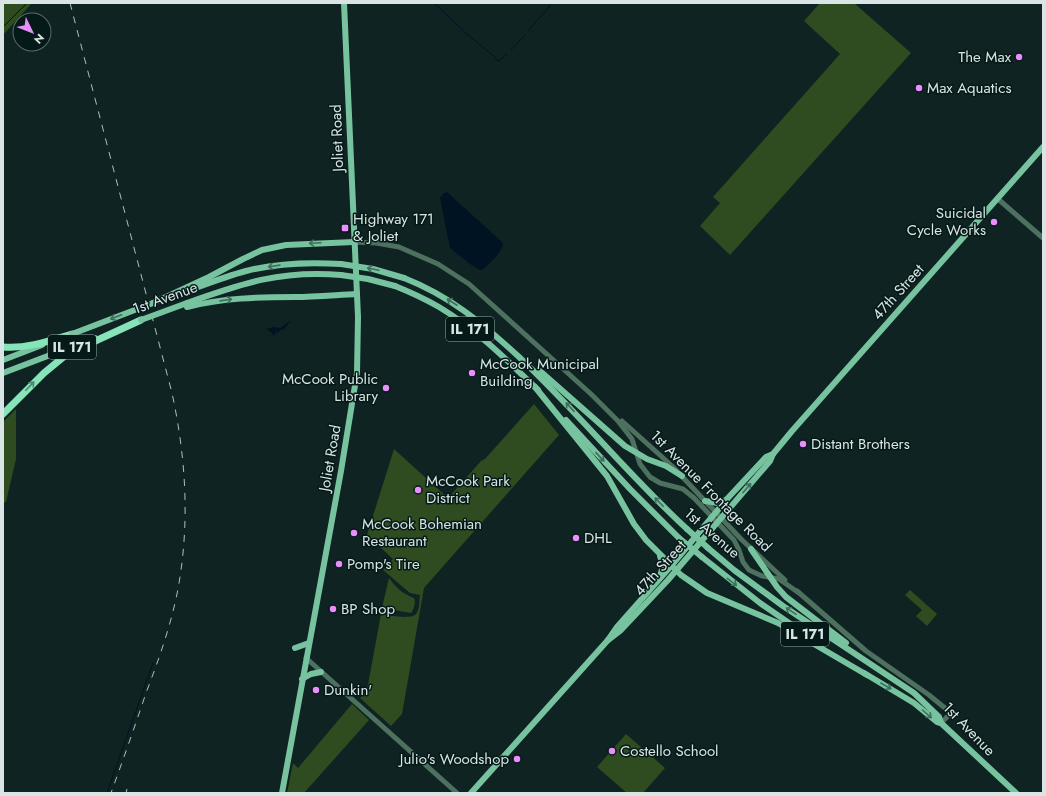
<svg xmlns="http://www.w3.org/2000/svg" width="1046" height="796" viewBox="0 0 1046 796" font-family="Jost,sans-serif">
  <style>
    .green { fill: #2e4c20 }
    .water { fill: #001322 }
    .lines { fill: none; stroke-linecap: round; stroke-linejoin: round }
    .stream { stroke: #001322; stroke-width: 1 }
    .minor { stroke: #4d705f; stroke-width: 5 }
    .major { stroke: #77c39f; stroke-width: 6 }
    .highway { stroke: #87e4b9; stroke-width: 7 }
    .rail { stroke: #b1bfbe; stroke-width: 1; stroke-dasharray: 7 7; stroke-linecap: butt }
    .major-bridge { stroke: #77c39f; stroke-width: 6 }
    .oneway { stroke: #3e6e5c }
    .oneway2 { stroke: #4c8971 }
    .poi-dot { fill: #ea8dfd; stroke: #051a18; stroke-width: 1.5 }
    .labels { text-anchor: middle; stroke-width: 3; stroke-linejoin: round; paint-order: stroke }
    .shield { fill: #051a18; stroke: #99a8a7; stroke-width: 1 }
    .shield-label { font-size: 14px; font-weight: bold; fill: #d9e5e4 }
    .poi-label { font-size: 15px; fill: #d9e5e4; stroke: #051a18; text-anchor: start }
    .street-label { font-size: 15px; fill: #d9e5e4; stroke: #051a18 }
  </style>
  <rect width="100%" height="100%" fill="#0e2322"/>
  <!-- green -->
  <g class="green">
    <polygon points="3,3 32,3 3,35"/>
    <polygon points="820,3 854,3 911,53 730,255 700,226 720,203 713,197 840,54 804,21"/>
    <path d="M 534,404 L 559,435 L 424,588 L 402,714 L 391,726 L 360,698 L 367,690 L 381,614 C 388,615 412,620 416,614 C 420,610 419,600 420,595 L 410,593 L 383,570 L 393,559 L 367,535 L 394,449 L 448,498 L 481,461 L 485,459 Z"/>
    <polygon points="16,409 16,459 6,502 3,503 3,422"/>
    <path d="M 389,578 C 397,589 402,593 414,598 C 416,601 414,610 411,613 L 382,608 Z"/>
    <polygon points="910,590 937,614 927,626 916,616 922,610 905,595"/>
    <polygon points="352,704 369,720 304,793 287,793 293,763 298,768"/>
    <polygon points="626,734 665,768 643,793 627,793 597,767"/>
  </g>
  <!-- water -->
  <g class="water">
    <path d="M 447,192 L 503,243 C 503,252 489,264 482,270 L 480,270 L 470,264 L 450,248 L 440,198 L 443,194 Z"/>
    <polygon points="290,321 289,323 283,330 281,329 279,332 275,333 274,336 271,332 266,329 274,327 280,328"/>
  </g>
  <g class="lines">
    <!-- stream -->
    <g class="stream">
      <polyline points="434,3 469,36 495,57 497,61 499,61 507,54"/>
      <polyline points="3,27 27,3"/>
      <polyline points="528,31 548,8 551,3"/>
      <polyline points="511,50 525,35"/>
      <polyline points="3,436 3,440"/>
      <polyline points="107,793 153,663"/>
    </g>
    <!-- minor -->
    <g class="minor">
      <polyline points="998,199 1043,238"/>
      <polyline points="354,242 376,243 399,247 438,264 469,284 591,394 618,421 632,439 640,464 650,477 660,483 683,489 694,498 734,540 739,550 743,562 749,570 762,576 779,579 799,593"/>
      <polyline points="622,421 672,466 742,540 785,580"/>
      <polyline points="797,591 866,651 929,695 951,713 941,723"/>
      <polyline points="306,658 457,793"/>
    </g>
    <!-- major -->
    <g class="major">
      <path d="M 404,278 C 450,296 482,323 518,356 C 577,411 627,474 687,529"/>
      <path d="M 395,286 C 410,292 425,299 439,307 C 476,329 508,361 538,390"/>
      <path d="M 190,290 C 209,283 227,276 246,271 C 277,263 309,262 341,264"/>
      <polyline points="153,303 209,277 243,259 262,250 286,245 354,242"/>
      <path d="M 187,303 C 243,283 281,270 341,275"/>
      <path d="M 187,307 C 223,298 258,297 295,297 C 315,297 336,295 357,294"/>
      <polyline points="3,360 42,345"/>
      <polyline points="540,371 625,446 647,459 666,466 682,476"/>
      <polyline points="3,373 95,338"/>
      <polyline points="535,387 607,476 634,524 646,540 681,575 707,593 778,623 867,675"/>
      <polyline points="566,420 630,489 679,538"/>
      <polyline points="705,501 718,503 726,500"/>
      <polyline points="708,548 734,570 783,606 914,693 939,717 941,723 1016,793"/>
      <polyline points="751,549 777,587 786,597 846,643"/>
      <polyline points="702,557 760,603 821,645"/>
      <polyline points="660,576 663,566 660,556"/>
      <polyline points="608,640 621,630 668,580 770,461 773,454 792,431 1043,147"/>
      <polyline points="295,648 309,643"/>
      <polyline points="864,673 914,703 937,722 941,723"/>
      <polyline points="302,679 311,674 321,672"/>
      <polyline points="282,793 341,471 357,373 358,317 344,3"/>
      <polyline points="471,793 608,640 617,627 671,566 727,499 766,457 773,454"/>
    </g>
    <!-- highway -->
    <g class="highway">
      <path d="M 3,347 C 27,349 49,341 72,334"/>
      <polyline points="3,414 44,373 67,354 141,320"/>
    </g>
    <!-- rail -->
    <g class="rail">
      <path d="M 70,3 L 172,393 C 186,458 190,523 178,589 C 171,625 159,659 146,693 C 135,726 123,760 111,793"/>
      <polyline points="126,793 127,789"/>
    </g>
    <!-- major-bridge -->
    <g class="major-bridge">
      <polyline points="341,264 373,269 404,278"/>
      <polyline points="341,275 368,279 395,286"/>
      <polyline points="141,320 187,303"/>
      <polyline points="72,334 153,303"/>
      <polyline points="687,529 708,548"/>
      <polyline points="679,538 702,557"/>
    </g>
  </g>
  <!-- one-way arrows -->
  <defs><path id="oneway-shaft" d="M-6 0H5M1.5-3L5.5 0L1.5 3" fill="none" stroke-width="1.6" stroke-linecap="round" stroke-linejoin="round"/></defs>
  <g class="oneway">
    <use href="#oneway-shaft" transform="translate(315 243) rotate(177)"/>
    <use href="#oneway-shaft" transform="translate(274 266) rotate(172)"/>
    <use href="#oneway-shaft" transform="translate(373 269) rotate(-168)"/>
    <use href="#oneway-shaft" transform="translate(226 300) rotate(-8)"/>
    <use href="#oneway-shaft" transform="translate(452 302) rotate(-147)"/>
    <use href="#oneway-shaft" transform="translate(116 317) rotate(159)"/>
    <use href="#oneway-shaft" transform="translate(570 407) rotate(-133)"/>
    <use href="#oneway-shaft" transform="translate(600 457) rotate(47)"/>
    <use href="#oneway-shaft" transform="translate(747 488) rotate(-49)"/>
    <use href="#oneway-shaft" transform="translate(659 502) rotate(-135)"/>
    <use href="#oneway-shaft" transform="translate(732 582) rotate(38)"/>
    <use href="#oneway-shaft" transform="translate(791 611) rotate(-146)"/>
    <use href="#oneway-shaft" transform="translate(886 686) rotate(30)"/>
    <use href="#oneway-shaft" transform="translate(927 714) rotate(42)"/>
  </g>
  <use class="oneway2" href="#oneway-shaft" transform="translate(30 386) rotate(-46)"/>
  <!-- markers -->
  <g class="poi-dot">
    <circle cx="1019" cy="57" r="4"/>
    <circle cx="919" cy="88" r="4"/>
    <circle cx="994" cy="222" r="4"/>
    <rect x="341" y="224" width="8" height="8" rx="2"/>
    <circle cx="472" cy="373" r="4"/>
    <circle cx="386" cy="388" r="4"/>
    <circle cx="803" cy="444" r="4"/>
    <circle cx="418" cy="490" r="4"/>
    <circle cx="354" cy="533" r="4"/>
    <circle cx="576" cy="538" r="4"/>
    <circle cx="339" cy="564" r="4"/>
    <circle cx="333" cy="609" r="4"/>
    <circle cx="316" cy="690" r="4"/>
    <circle cx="612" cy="751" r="4"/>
    <circle cx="517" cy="759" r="4"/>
  </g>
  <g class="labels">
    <!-- shield labels -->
    <g class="shield">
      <rect x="446" y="317" width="48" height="24" rx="3"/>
      <rect x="48" y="335" width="48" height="24" rx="3"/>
      <rect x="781" y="622" width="48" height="24" rx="3"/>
    </g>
    <g class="shield-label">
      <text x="470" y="334">IL 171</text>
      <text x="72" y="352">IL 171</text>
      <text x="805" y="639">IL 171</text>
    </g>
    <!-- poi labels -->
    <g class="poi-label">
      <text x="1011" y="62" text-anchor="end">The Max</text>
      <text x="927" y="93">Max Aquatics</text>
      <text x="986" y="218" text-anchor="end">Suicidal<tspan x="986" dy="17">Cycle Works</tspan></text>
      <text x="353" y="224">Highway 171<tspan x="353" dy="17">&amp; Joliet</tspan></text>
      <text x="480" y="369">McCook Municipal<tspan x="480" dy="17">Building</tspan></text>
      <text x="378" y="384" text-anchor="end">McCook Public<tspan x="378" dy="17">Library</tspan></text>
      <text x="811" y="449">Distant Brothers</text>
      <text x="426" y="486">McCook Park<tspan x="426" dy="17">District</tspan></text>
      <text x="362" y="529">McCook Bohemian<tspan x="362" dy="17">Restaurant</tspan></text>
      <text x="584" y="543">DHL</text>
      <text x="347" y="569">Pomp's Tire</text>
      <text x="341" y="614">BP Shop</text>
      <text x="324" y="695">Dunkin'</text>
      <text x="620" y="756">Costello School</text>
      <text x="509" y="764" text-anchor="end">Julio's Woodshop</text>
    </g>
    <!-- street labels -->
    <g class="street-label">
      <text transform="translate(337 138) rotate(-92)" y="5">Joliet Road</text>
      <text transform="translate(898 292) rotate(-48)" y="5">47th Street</text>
      <text transform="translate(165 298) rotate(-20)" y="5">1st Avenue</text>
      <text transform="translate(330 458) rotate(-80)" y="5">Joliet Road</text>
      <text transform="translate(711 491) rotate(45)" y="5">1st Avenue Frontage Road</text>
      <text transform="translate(712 533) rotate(41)" y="5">1st Avenue</text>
      <text transform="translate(660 568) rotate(-48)" y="5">47th Street</text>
      <text transform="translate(969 729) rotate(46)" y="5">1st Avenue</text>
    </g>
  </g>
  <!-- border -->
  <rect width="1046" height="796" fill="none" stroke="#d9e5e4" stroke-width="8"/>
  <!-- north arrow -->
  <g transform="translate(32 32) rotate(133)"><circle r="19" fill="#051a18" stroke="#5a6b6a"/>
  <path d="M0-3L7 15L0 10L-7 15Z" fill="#ea8dfd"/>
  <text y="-6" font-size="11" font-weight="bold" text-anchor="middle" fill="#d9e5e4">N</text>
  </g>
</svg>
